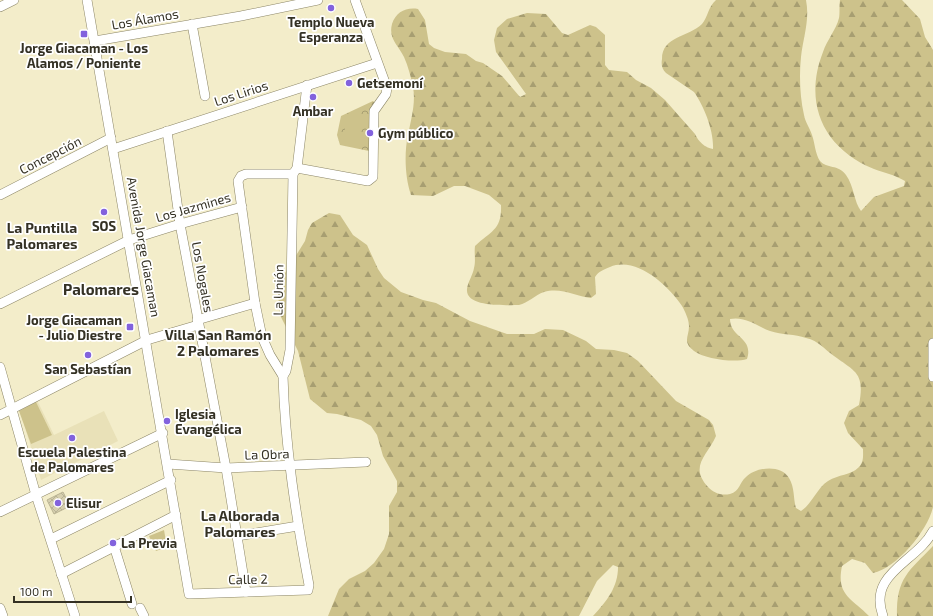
<svg xmlns="http://www.w3.org/2000/svg" width="933" height="616" viewBox="0 0 933 616" font-family="'Exo 2',sans-serif">
  <style>
    .built { fill: #e9e1b8 }
    .forest { fill: url(#forest-firs) }
    .park { fill: url(#park-crowns) }
    .garden { fill: #cdc28b }
    .building { fill: url(#building-cross-hatch); stroke: #b9b392 }
    .lines { fill: none; stroke-linecap: round; stroke-linejoin: round }
    .street-casing { stroke: #8c8667; stroke-width: 10 }
    .street { stroke: #fff; stroke-width: 9 }
    .poi-dot { fill: #8262dd; stroke: #fff; stroke-width: 1.5 }
    .labels { text-anchor: middle; stroke-width: 3.5; stroke-linejoin: round; paint-order: stroke }
    .street-label { font-size: 13px; fill: #343124; stroke: #fff }
    .poi-label { font-size: 13px; font-weight: bold; fill: #343124; stroke: #fff }
    .neighbourhood-label { font-size: 14px; font-weight: bold; fill: #343124; stroke: #fff }
    .quarter-label { font-size: 15px; font-weight: bold; fill: #343124; stroke: #fff }
  </style>
  <defs>
    <pattern id="forest-firs" width="22" height="20" patternUnits="userSpaceOnUse"><rect width="22" height="20" fill="#cdc28b"/><path d="M5 1l3.5 6h-7zM16 11l3.5 6h-7z" fill="#a79e71"/></pattern>
    <pattern id="park-crowns" width="20" height="18" patternUnits="userSpaceOnUse"><rect width="20" height="18" fill="#cdc28b"/><path d="M2 6a3 3 0 1 1 6 0M12 15a3 3 0 1 1 6 0" fill="none" stroke="#a79e71"/></pattern>
    <pattern id="building-cross-hatch" width="8" height="8" patternUnits="userSpaceOnUse"><rect width="8" height="8" fill="#d6cfae"/><path d="M0 0l8 8M0 8l8-8" fill="none" stroke="#b8b296"/></pattern>
  </defs>
  <rect width="100%" height="100%" fill="#f3edca"/>
  <!-- built -->
  <polygon class="built" points="36,398 54,435 104,411 118,441 41,480 19,408"/>
  <!-- forest -->
  <g class="forest">
    <path d="M 716,0 L 806,0 C 810,20 803,38 801,57 C 799,76 800,97 804,115 C 805,122 810,128 812,135 C 815,143 815,154 820,161 C 827,169 838,164 846,175 C 854,186 854,202 861,211 L 874,197 L 904,186 L 905,181 C 895,175 885,173 874,169 C 823,148 803,103 823,52 C 827,40 836,30 839,18 C 840,13 839,6 840,0 L 902,0 L 920,19 L 925,37 L 933,50 L 933,507 C 928,530 897,568 873,573 L 865,563 L 852,559 L 842,566 C 836,595 851,598 869,616 L 593,616 C 607,601 618,587 618,567 L 613,565 L 597,581 L 579,616 L 328,616 L 339,589 L 349,579 L 365,571 L 374,563 L 384,549 L 389,534 L 389,506 L 397,492 L 397,481 L 383,456 L 377,435 L 371,426 L 361,420 L 337,414 L 327,413 L 310,399 L 298,351 L 280,315 L 278,294 L 282,278 L 305,241 L 308,230 L 312,223 L 329,213 L 340,215 L 353,235 L 367,245 L 378,269 L 384,278 L 401,292 L 423,300 L 436,303 L 470,321 L 507,334 L 534,334 L 545,329 L 563,330 L 586,341 L 596,349 L 614,350 L 627,353 L 638,361 L 676,401 L 709,420 L 713,425 L 716,436 C 707,456 689,466 708,487 C 714,493 721,496 730,494 C 740,491 739,483 746,477 C 756,467 781,464 789,478 C 795,488 793,498 796,508 L 801,511 C 812,504 817,488 828,481 C 839,474 850,476 859,467 C 864,462 863,455 863,449 L 848,433 L 844,423 L 849,411 L 859,405 C 865,373 856,372 834,356 C 824,349 819,341 806,338 C 795,334 782,335 770,331 C 757,326 745,316 730,319 C 730,338 754,337 747,359 C 735,363 704,359 694,351 C 682,342 689,337 689,326 C 689,320 685,311 682,306 C 668,285 636,256 610,267 C 603,270 599,271 595,277 L 596,294 L 591,298 C 575,296 561,287 544,292 C 535,295 528,303 519,305 C 507,305 465,308 467,289 C 468,281 473,275 474,268 C 476,261 474,253 475,246 C 491,231 502,230 501,205 L 489,195 L 465,186 L 454,186 L 433,196 L 411,195 C 405,178 404,153 408,135 C 411,119 416,103 413,87 C 411,77 408,66 404,57 C 399,46 388,39 392,24 C 396,12 406,7 418,9 L 425,20 L 429,44 L 434,48 L 445,52 L 466,54 L 476,61 L 483,63 L 502,76 L 520,97 L 526,94 L 496,52 L 494,40 L 497,28 L 507,19 L 527,13 L 546,14 L 562,33 L 568,35 L 590,25 L 596,27 L 605,35 L 605,65 L 609,70 L 627,72 L 636,80 L 651,88 L 665,100 L 695,134 C 698,141 705,148 713,149 C 714,131 704,106 694,92 L 666,73 C 662,69 661,65 662,59 C 662,36 689,37 702,24 C 708,17 708,7 716,0 Z"/>
    <path d="M 933,546 L 933,616 L 897,616 C 896,578 909,571 933,546 Z"/>
  </g>
  <!-- park -->
  <path class="park" d="M 373,101 L 375,103 C 367,120 370,133 369,151 L 340,145 L 337,135 L 341,116 Z"/>
  <!-- garden -->
  <g class="garden">
    <rect x="345" y="115" width="15" height="27"/>
    <polygon points="36,402 52,435 31,444 19,411"/>
    <polygon points="164,530 167,547 156,551 149,536"/>
  </g>
  <!-- building -->
  <polygon class="building" points="63,492 70,506 54,514 47,500"/>
  <g class="lines">
    <defs>
      <g id="street">
        <path d="M 87,0 L 189,594 L 308,590 L 309,585 C 296,516 285,447 283,376 L 286,371 L 290,350 L 293,174 L 297,168 L 307,85"/>
        <polyline points="0,7 14,0"/>
        <polyline points="192,24 205,96"/>
        <polyline points="95,41 241,16 318,0"/>
        <polyline points="167,131 180,224 226,468 246,592"/>
        <polyline points="113,149 377,63"/>
        <polyline points="297,168 368,181 373,177 374,111 386,94 387,88 355,0"/>
        <polyline points="0,195 111,138"/>
        <polyline points="0,304 129,240 180,224 242,207"/>
        <polyline points="197,320 255,303"/>
        <polyline points="933,343 933,377"/>
        <polyline points="0,367 36,495 75,616"/>
        <polyline points="283,376 270,355 262,337 255,303 238,181 241,176 246,174 293,174"/>
        <polyline points="0,415 147,340 198,325"/>
        <polyline points="168,464 226,468 366,462"/>
        <polyline points="0,512 163,433"/>
        <polyline points="237,536 298,526"/>
        <polyline points="51,539 171,480"/>
        <polyline points="114,546 132,604"/>
        <polyline points="61,574 176,515"/>
        <polyline points="0,608 3,616"/>
        <polyline points="140,608 144,616"/>
        <path d="M 883,616 C 867,573 917,562 933,531"/>
      </g>
    </defs>
    <!-- street casing -->
    <use href="#street" class="street-casing"/>
    <!-- street -->
    <use href="#street" class="street"/>
  </g>
  <!-- markers -->
  <g class="poi-dot">
    <circle cx="331" cy="8" r="4"/>
    <rect x="80" y="30" width="8" height="8" rx="2"/>
    <circle cx="349" cy="83" r="4"/>
    <circle cx="313" cy="97" r="4"/>
    <circle cx="370" cy="133" r="4"/>
    <circle cx="104" cy="212" r="4"/>
    <rect x="126" y="323" width="8" height="8" rx="2"/>
    <circle cx="88" cy="355" r="4"/>
    <circle cx="167" cy="421" r="4"/>
    <circle cx="72" cy="438" r="4"/>
    <circle cx="58" cy="503" r="4"/>
    <circle cx="113" cy="543" r="4"/>
  </g>
  <g class="labels">
    <!-- street labels -->
    <g class="street-label">
      <text transform="translate(145 19) rotate(-10)" y="5">Los Álamos</text>
      <text transform="translate(241 93) rotate(-18)" y="5">Los Lirios</text>
      <text transform="translate(50 155) rotate(-27)" y="5">Concepción</text>
      <text transform="translate(193 207) rotate(-16)" y="5">Los Jazmines</text>
      <text transform="translate(144 247) rotate(80)" y="5">Avenida Jorge Giacaman</text>
      <text transform="translate(203 277) rotate(80)" y="5">Los Nogales</text>
      <text transform="translate(278 290) rotate(-89)" y="5">La Unión</text>
      <text transform="translate(267 454) rotate(-2)" y="5">La Obra</text>
      <text transform="translate(248 579) rotate(-1)" y="5">Calle 2</text>
    </g>
    <!-- poi labels -->
    <g class="poi-label">
      <text x="331" y="27">Templo Nueva<tspan x="331" dy="15">Esperanza</tspan></text>
      <text x="84" y="53">Jorge Giacaman - Los<tspan x="84" dy="15">Alamos / Poniente</tspan></text>
      <text x="357" y="88" text-anchor="start">Getsemoní</text>
      <text x="313" y="116">Ambar</text>
      <text x="378" y="138" text-anchor="start">Gym público</text>
      <text x="104" y="231">SOS</text>
      <text x="122" y="325" text-anchor="end">Jorge Giacaman<tspan x="122" dy="15">- Julio Diestre</tspan></text>
      <text x="88" y="374">San Sebastían</text>
      <text x="175" y="419" text-anchor="start">Iglesia<tspan x="175" dy="15">Evangélica</tspan></text>
      <text x="72" y="457">Escuela Palestina<tspan x="72" dy="15">de Palomares</tspan></text>
      <text x="66" y="508" text-anchor="start">Elisur</text>
      <text x="121" y="548" text-anchor="start">La Previa</text>
    </g>
    <!-- neighbourhood labels -->
    <g class="neighbourhood-label">
      <text x="42" y="233">La Puntilla<tspan x="42" dy="16">Palomares</tspan></text>
      <text x="218" y="340">Villa San Ramón<tspan x="218" dy="16">2 Palomares</tspan></text>
      <text x="240" y="521">La Alborada<tspan x="240" dy="16">Palomares</tspan></text>
    </g>
    <!-- quarter labels -->
    <g class="quarter-label">
      <text x="101" y="295">Palomares</text>
    </g>
  </g>
  <!-- scale -->
  <path d="M14 596v6h117v-6" fill="none" stroke="#343124" stroke-width="2"/>
  <text x="20" y="596" font-size="12" fill="#343124" stroke="#ffffff" stroke-width="3" paint-order="stroke">100 m</text>
</svg>
